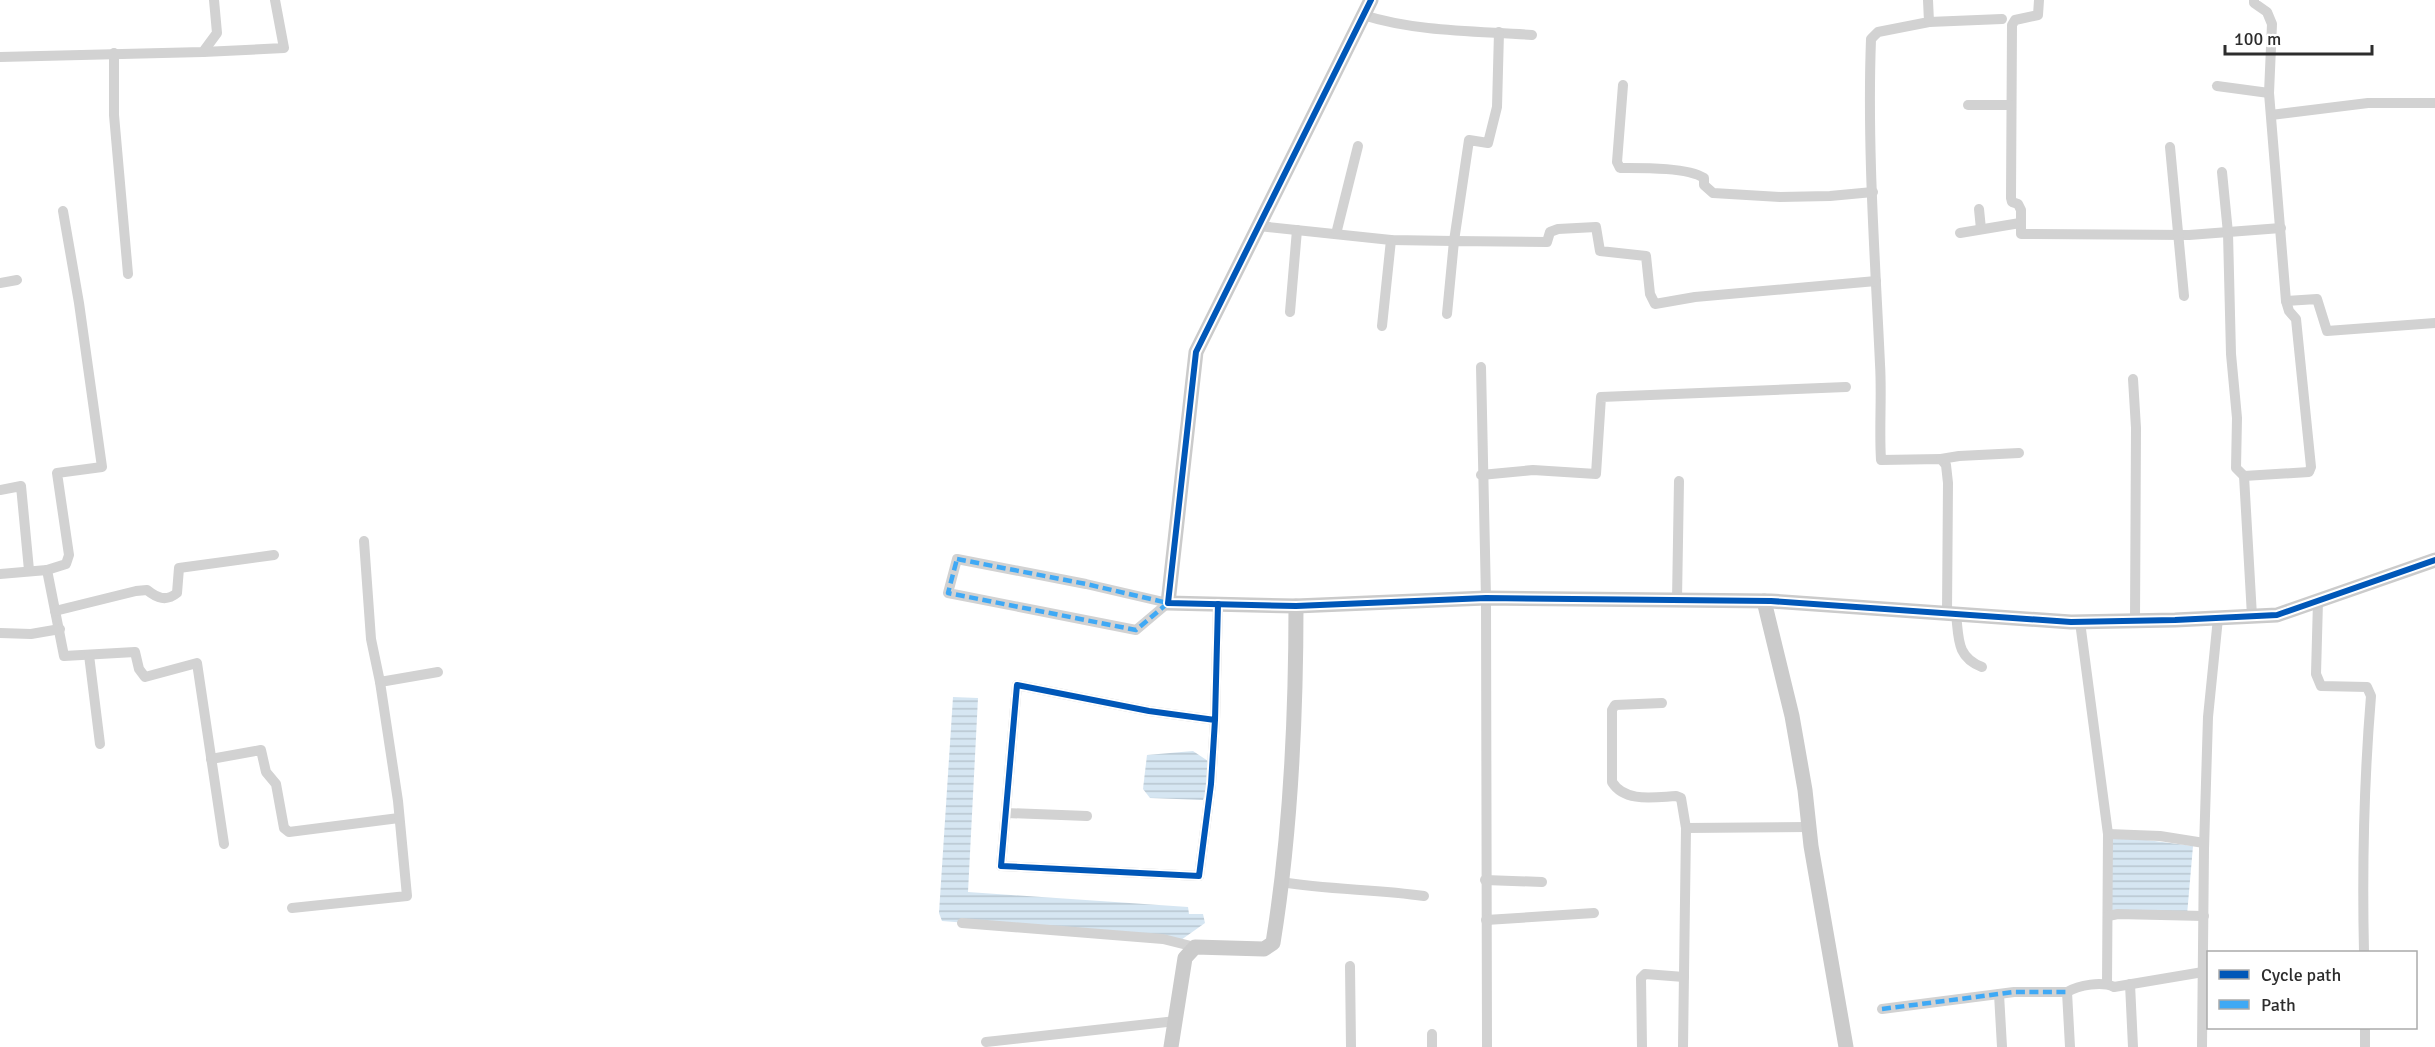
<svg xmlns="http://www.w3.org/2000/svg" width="2435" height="1047" viewBox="0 0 2435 1047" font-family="Signika,sans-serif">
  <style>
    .water { fill: url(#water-rules) }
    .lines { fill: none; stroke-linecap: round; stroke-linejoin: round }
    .street { stroke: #d2d2d2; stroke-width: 10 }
    .secondary { stroke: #cbcbcb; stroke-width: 15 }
    .quiet { stroke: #3fa9f5; stroke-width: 4.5; stroke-dasharray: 9 4.5; stroke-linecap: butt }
    .cycleway-casing { stroke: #fff; stroke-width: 10 }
    .cycleway { stroke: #0057b8; stroke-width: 6 }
  </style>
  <defs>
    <pattern id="water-rules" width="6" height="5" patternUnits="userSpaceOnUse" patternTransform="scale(1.5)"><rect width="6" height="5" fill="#d6e6f2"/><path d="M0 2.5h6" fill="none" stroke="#b8c6d0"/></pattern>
  </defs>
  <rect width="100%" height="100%" fill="#fff"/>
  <!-- water -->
  <g class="water">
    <polygon points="953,697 978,698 968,892 1188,907 1189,914 1203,914 1205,923 1181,940 942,921 939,913"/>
    <polygon points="1193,751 1208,761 1209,781 1203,800 1150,798 1143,789 1147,755"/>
    <polygon points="2116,836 2193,846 2187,915 2108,914 2109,839"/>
  </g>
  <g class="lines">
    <!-- street -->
    <g class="street">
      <path d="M 1928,0 L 1929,22 L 1878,32 L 1871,39 C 1867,147 1875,256 1880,364 C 1882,396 1879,428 1881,460 L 1941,459 L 1946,465 L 1948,483 L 1947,613"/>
      <polyline points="2039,0 2038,15 2015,20 2012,25 2011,198 2012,202 2018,204 2021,210 2021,234 2189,235 2281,228"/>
      <path d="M 1363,15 C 1417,32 1477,31 1532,35"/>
      <polyline points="1929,22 2002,19"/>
      <polyline points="203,52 284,48 275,0"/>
      <polyline points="114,53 114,115 128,274"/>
      <polyline points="0,57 203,52 217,33 214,0"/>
      <path d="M 1623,85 L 1617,162 L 1620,168 C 1640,168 1687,167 1704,178 L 1704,185 L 1713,193 L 1780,197 L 1830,196 L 1873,192"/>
      <polyline points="2217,86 2269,93"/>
      <polyline points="1968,105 2011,105"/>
      <polyline points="2271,115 2368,103 2435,103"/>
      <polyline points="2170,147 2184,296"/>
      <polyline points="2222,172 2228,233 2231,354 2237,418 2236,468 2244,476"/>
      <polyline points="1979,209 1981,229"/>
      <polyline points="63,211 79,303 102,467 57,473 69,555 66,564 47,570 64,656 135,652 139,669 145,677 197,663 224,844"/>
      <polyline points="1259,226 1391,240 1454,241 1469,140 1488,143 1497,107 1499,32"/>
      <polyline points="1960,233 2020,223"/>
      <polyline points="1336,234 1358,146"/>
      <polyline points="0,283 17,280"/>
      <polyline points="2286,301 2317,299 2327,331 2435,323"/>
      <polyline points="1290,312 1297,230"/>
      <polyline points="1447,314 1454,241 1547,242 1550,232 1558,229 1596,227 1600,251 1646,256 1650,294 1655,304 1695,297 1876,281"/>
      <polyline points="1382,326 1391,240"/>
      <polyline points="1481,367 1486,598 1487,1047"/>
      <polyline points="2133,379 2136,428 2135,621"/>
      <polyline points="1941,459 1959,456 2019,453"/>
      <polyline points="1481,475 1533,470 1596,474 1601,397 1846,387"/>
      <polyline points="0,490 21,486 29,570"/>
      <polyline points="364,541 371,639 380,682 438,672"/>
      <polygon points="957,559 1086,584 1168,603 1136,630 948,593"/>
      <polyline points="0,574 47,570"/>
      <polyline points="1677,600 1679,481"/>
      <path d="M 2318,601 L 2316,674 L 2321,686 L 2367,687 L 2371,696 C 2364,781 2362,866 2364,952"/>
      <path d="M 55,611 L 136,591 L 147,590 C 157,598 166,602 177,593 L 179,568 L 274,555"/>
      <path d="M 1956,614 C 1959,638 1956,657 1982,667"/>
      <polyline points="2252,616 2244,476 2309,472 2311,467 2296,319 2289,311 2286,301 2269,93 2272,24 2267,12 2254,3 2254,0"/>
      <polyline points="2080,622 2108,834 2107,984"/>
      <polyline points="0,633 31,634 60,629"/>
      <polyline points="89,655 100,744"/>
      <path d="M 1662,703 L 1615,705 L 1612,710 L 1612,782 C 1625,803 1655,797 1676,796 L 1681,798 L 1686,828"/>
      <polyline points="1215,720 1149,711 1017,685 1001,866 1199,876 1211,784 1215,720 1218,604"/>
      <polyline points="211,759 261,750 266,772 276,784 284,828 289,832 399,818"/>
      <polyline points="1006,813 1087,816"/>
      <polyline points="2108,834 2160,836 2204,843"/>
      <polyline points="1485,880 1542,882"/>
      <path d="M 1281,882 C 1328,890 1376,889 1424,896"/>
      <polyline points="292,908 407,896 398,801 380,682"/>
      <polyline points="2108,916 2118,914 2204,916"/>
      <polyline points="1486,920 1594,913"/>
      <polyline points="962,923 1163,939 1195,947"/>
      <polyline points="1350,966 1351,1047"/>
      <polyline points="2130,984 2133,1047"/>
      <polyline points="2067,992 2070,1047"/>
      <polyline points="1999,994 2002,1047"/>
      <path d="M 1882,1009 L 2014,992 L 2067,992 C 2079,985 2102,981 2114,987 L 2203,972"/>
      <polyline points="2365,1028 2365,1047"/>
      <polyline points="1432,1034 1432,1047"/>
      <polyline points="986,1042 1176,1021"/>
      <polyline points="1642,1047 1641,978 1645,974 1684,977"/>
      <polyline points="1683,1047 1686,828 1809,827"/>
      <polyline points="2202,1047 2204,849 2208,717 2218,618"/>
    </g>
    <!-- secondary -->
    <g class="secondary">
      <polyline points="1371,0 1196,352 1168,603 1296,606 1486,598 1771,601 2071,622 2175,620 2277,615 2435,560"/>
      <polyline points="1764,601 1792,716 1805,790 1811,846 1846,1047"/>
      <path d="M 1171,1047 L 1185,958 L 1195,947 L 1264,949 L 1273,943 C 1291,832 1296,718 1296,606"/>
    </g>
    <!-- quiet -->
    <g class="quiet">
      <polygon points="957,559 1086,584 1168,603 1136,630 948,593"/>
      <polyline points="1882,1009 2014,992 2067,992"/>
    </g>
    <defs>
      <g id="cycleway">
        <polyline points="1371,0 1196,352 1168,603 1296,606 1486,598 1771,601 2071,622 2175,620 2277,615 2435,560"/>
        <polyline points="1215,720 1149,711 1017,685 1001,866 1199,876 1211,784 1215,720 1218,604"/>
      </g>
    </defs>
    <!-- cycleway casing -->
    <use href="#cycleway" class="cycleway-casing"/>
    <!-- cycleway -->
    <use href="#cycleway" class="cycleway"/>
  </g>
  <!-- legend -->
  <rect x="2207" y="951" width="210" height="78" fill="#ffffff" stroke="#ababab" stroke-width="1.5"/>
  <rect x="2219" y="970" width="30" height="9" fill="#0057b8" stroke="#ababab" stroke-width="1.5"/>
  <text x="2261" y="981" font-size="18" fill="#2d2d2d">Cycle path</text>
  <rect x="2219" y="1000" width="30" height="9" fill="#3fa9f5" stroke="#ababab" stroke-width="1.5"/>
  <text x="2261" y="1011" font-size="18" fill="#2d2d2d">Path</text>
  <!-- scale -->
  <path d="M2225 45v9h147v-9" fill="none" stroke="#2d2d2d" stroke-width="3"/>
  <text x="2234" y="45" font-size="18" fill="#2d2d2d" stroke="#ffffff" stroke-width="4.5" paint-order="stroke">100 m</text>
</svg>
